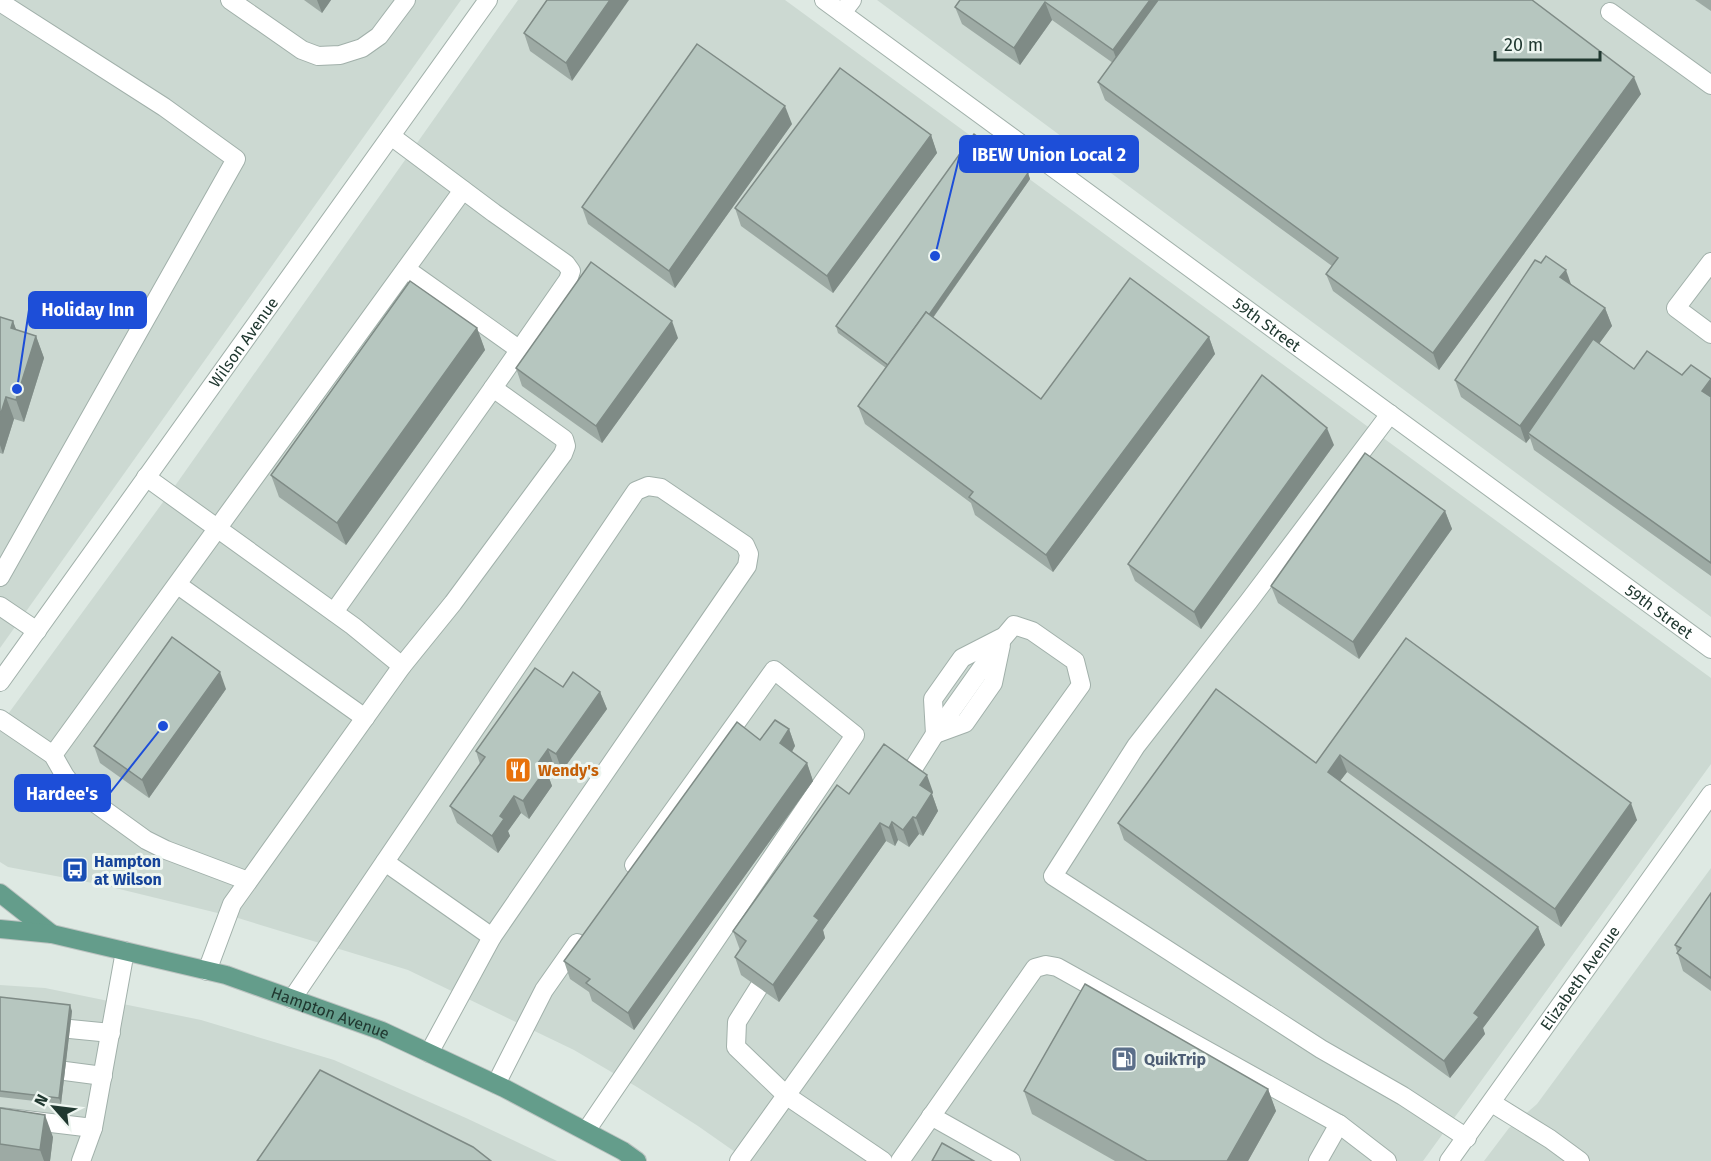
<svg xmlns="http://www.w3.org/2000/svg" width="1711" height="1161" viewBox="0 0 1711 1161" font-family="'Fira Sans',sans-serif">
  <style>
    .built { fill: #ccd9d2 }
    .lines { fill: none; stroke-linecap: round; stroke-linejoin: round }
    .lane-casing { stroke: #a1b0aa; stroke-width: 20 }
    .street-casing { stroke: #a1b0aa; stroke-width: 20 }
    .primary-casing { stroke: #bcc3c1; stroke-width: 20 }
    .lane { stroke: #fff; stroke-width: 18 }
    .street { stroke: #fff; stroke-width: 18 }
    .primary { stroke: #649d8b; stroke-width: 18 }
    .wall { fill: #9daaa4 }
    .shaded-wall { fill: #7f8b86 }
    .building { fill: #b6c6bf; stroke: #7f8b86; stroke-width: 1.5 }
    .labels { text-anchor: middle; stroke-width: 6; stroke-linejoin: round; paint-order: stroke }
    .street-label { font-size: 16px; fill: #203830; stroke: #eef6f1 }
    .food-label { font-size: 16px; font-weight: bold; fill: #c56008; stroke: #eef6f1; text-anchor: start }
    .transit-label { font-size: 16px; font-weight: bold; fill: #164399; stroke: #eef6f1; text-anchor: start }
    .service-label { font-size: 16px; font-weight: bold; fill: #4e5e75; stroke: #eef6f1; text-anchor: start }
    .leader { fill: none; stroke: #1d4ed8; stroke-width: 2 }
    .callout-dot { fill: #1d4ed8; stroke: #eef6f1; stroke-width: 2 }
    .callout { fill: #1d4ed8; stroke: #1d4ed8; stroke-width: 2 }
    .callout-label { font-size: 18px; text-anchor: middle; font-weight: bold; fill: #fff }
  </style>
  <rect width="100%" height="100%" fill="#dee9e3"/>
  <!-- built -->
  <g class="built">
    <polygon points="0,0 461,0 0,648"/>
    <polygon points="518,0 785,0 1711,678 1711,764 1423,1161 748,1161 698,1126 637,1087 574,1050 408,970 238,918 103,885 8,867 0,862 0,725 177,483"/>
    <polygon points="877,0 1711,0 1711,617"/>
    <polygon points="1711,868 1711,1161 1484,1161 1509,1128 1537,1104"/>
    <polygon points="0,985 45,988 201,1020 334,1060 466,1118 557,1161 0,1161"/>
  </g>
  <g class="lines">
    <defs>
      <g id="lane">
        <polyline points="230,0 302,50 318,56 340,55 362,48 379,36 406,0"/>
        <polyline points="0,2 164,107 236,159 0,577"/>
        <polyline points="1610,12 1711,85"/>
        <polyline points="842,13 852,0"/>
        <polyline points="1711,262 1676,308 1711,334"/>
        <polyline points="406,269 520,350"/>
        <polyline points="1390,414 1249,601 1136,746 1053,876 1321,1049 1403,1096 1467,1138"/>
        <polyline points="146,477 353,626 402,666"/>
        <polyline points="178,585 365,718"/>
        <polyline points="0,606 37,631"/>
        <polyline points="334,612 493,388"/>
        <polyline points="0,719 53,755 65,776 74,788 146,840 166,850 248,881"/>
        <polyline points="935,734 933,699 962,658 1001,638"/>
        <polyline points="935,734 965,723 993,683 1001,645"/>
        <polyline points="53,755 463,190"/>
        <polyline points="385,862 492,937"/>
        <polyline points="207,971 232,904 402,666 453,603 563,454 566,446 564,439 493,388 568,280 571,271 566,264 494,213 391,136"/>
        <polyline points="759,987 737,1022 736,1047 787,1096 883,1161"/>
        <polyline points="292,999 636,491 648,486 661,488 745,545 749,554 747,566 492,937 429,1053"/>
        <polyline points="70,1029 111,1033"/>
        <polyline points="65,1071 103,1076"/>
        <polyline points="496,1084 544,990 577,943"/>
        <polyline points="1492,1103 1550,1139 1580,1161"/>
        <polyline points="931,1116 1011,1161"/>
        <polyline points="0,1117 93,1128 125,951"/>
        <polyline points="586,1131 855,735 774,670 634,865"/>
        <polyline points="81,1161 93,1128"/>
        <polyline points="739,1161 1081,685 1075,661 1032,631 1014,625 1003,638 935,734 911,772"/>
        <polyline points="900,1161 1035,968 1046,965 1057,967 1339,1124 1387,1161"/>
        <polyline points="1318,1161 1339,1124"/>
      </g>
      <g id="street">
        <path id="s1" d="M 824,0 L 1711,649"/>
        <path id="s2" d="M 0,682 L 488,0"/>
        <path id="s3" d="M 1449,1161 L 1711,794"/>
      </g>
      <g id="primary">
        <polyline points="0,893 52,934"/>
        <path id="s4" d="M 0,929 L 52,934 L 226,975 L 382,1031 L 504,1088 L 623,1151 L 637,1161"/>
      </g>
    </defs>
    <!-- lane casing -->
    <use href="#lane" class="lane-casing"/>
    <!-- street casing -->
    <use href="#street" class="street-casing"/>
    <!-- primary casing -->
    <use href="#primary" class="primary-casing"/>
    <!-- lane -->
    <use href="#lane" class="lane"/>
    <!-- street -->
    <use href="#street" class="street"/>
    <!-- primary -->
    <use href="#primary" class="primary"/>
  </g>
  <!-- wall -->
  <g class="wall">
    <polygon points="304,0 331,0 322,13"/>
    <polygon points="547,0 572,81 530,51 524,33"/>
    <polygon points="960,0 1532,0 1641,94 1439,370 1333,291 1326,274 1332,266 1105,100 1098,82 1113,63 1052,20 1020,65 962,24 955,7"/>
    <polygon points="1695,0 1711,0 1711,11"/>
    <polygon points="792,124 675,288 588,224 582,207"/>
    <polygon points="931,135 937,153 833,293 741,226 735,208"/>
    <polygon points="1028,173 1030,179 933,318 1041,399 1209,337 1215,354 1053,572 975,515 971,503 865,424 858,406 886,368 838,333 836,326"/>
    <polygon points="1571,285 1605,308 1612,326 1599,344 1634,369 1711,379 1711,576 1534,450 1530,438 1526,443 1461,397 1455,380"/>
    <polygon points="0,317 13,321 16,330 36,336 44,358 24,422 14,419 3,454 0,453"/>
    <polygon points="477,328 485,350 346,545 279,497 271,475"/>
    <polygon points="678,338 602,443 522,386 516,368"/>
    <polygon points="1334,445 1201,629 1135,581 1128,564"/>
    <polygon points="1445,511 1452,529 1359,659 1278,603 1271,586"/>
    <polygon points="1406,638 1637,820 1561,927 1347,772 1340,781 1538,927 1545,945 1483,1028 1485,1034 1450,1078 1124,840 1118,823 1316,763"/>
    <polygon points="563,687 600,692 607,709 562,771 554,766 548,775 552,786 529,819 521,813 508,831 510,836 498,853 457,823 450,806 480,764 476,751"/>
    <polygon points="226,689 149,798 100,763 94,746"/>
    <polygon points="789,729 795,746 792,752 807,763 813,781 634,1030 592,1001 589,992 570,979 564,961 760,740"/>
    <polygon points="933,792 932,794 938,811 923,836 919,834 909,847 898,840 895,846 886,841 823,930 825,938 779,1002 741,975 735,957 740,950 733,931 849,794"/>
    <polygon points="1711,893 1711,991 1683,971 1675,945"/>
    <polygon points="0,997 72,1011 61,1104 0,1097"/>
    <polygon points="1268,1089 1276,1111 1248,1161 1115,1161 1032,1114 1024,1091"/>
    <polygon points="0,1108 53,1137 50,1161 0,1161"/>
  </g>
  <!-- shaded-wall -->
  <g class="shaded-wall">
    <polygon points="317,0 331,0 322,13"/>
    <polygon points="610,0 629,0 572,81 566,63"/>
    <polygon points="1150,0 1169,0 1120,68 1113,50"/>
    <polygon points="1045,2 1052,20 1020,65 1014,48"/>
    <polygon points="1634,77 1641,94 1439,370 1433,353"/>
    <polygon points="785,106 792,124 675,288 669,271"/>
    <polygon points="931,135 937,153 833,293 827,276"/>
    <polygon points="1028,173 1030,179 894,373 892,367"/>
    <polygon points="1566,270 1572,287 1560,277"/>
    <polygon points="1605,308 1612,326 1532,436 1528,433 1530,438 1526,443 1520,426"/>
    <polygon points="13,321 21,343 11,328"/>
    <polygon points="672,321 678,338 602,443 596,426"/>
    <polygon points="477,328 485,350 346,545 337,523"/>
    <polygon points="36,336 44,358 24,422 16,400"/>
    <polygon points="1209,337 1215,354 1053,572 1046,555"/>
    <polygon points="1711,380 1711,406 1702,391"/>
    <polygon points="6,397 14,419 3,454 0,445 0,416"/>
    <polygon points="1327,428 1334,445 1201,629 1194,612"/>
    <polygon points="1445,511 1452,529 1359,659 1353,642"/>
    <polygon points="220,672 226,689 149,798 142,780"/>
    <polygon points="600,692 607,709 562,771 556,754"/>
    <polygon points="789,729 795,746 786,761 780,743"/>
    <polygon points="548,749 554,766 548,775 552,786 529,819 523,801 538,763"/>
    <polygon points="1340,755 1347,772 1334,789 1328,772"/>
    <polygon points="807,763 813,781 634,1030 628,1013"/>
    <polygon points="927,775 933,792 932,794 938,811 923,836 916,818 920,785"/>
    <polygon points="514,796 521,813 508,831 510,836 498,853 492,836 500,816"/>
    <polygon points="1631,803 1637,820 1561,927 1555,909"/>
    <polygon points="913,817 919,834 909,847 903,830"/>
    <polygon points="892,822 898,840 895,846 889,828"/>
    <polygon points="880,823 886,841 823,930 825,938 779,1002 773,985 814,916"/>
    <polygon points="1538,927 1545,945 1483,1028 1485,1034 1450,1078 1444,1061 1474,1013"/>
    <polygon points="70,1005 72,1011 61,1104 59,1098"/>
    <polygon points="1268,1089 1276,1111 1248,1161 1227,1161"/>
    <polygon points="45,1115 53,1137 50,1161 44,1161 40,1150"/>
  </g>
  <!-- building -->
  <g class="building">
    <polygon points="547,0 610,0 566,63 524,33"/>
    <polygon points="960,0 1150,0 1113,50 1045,2 1014,48 955,7"/>
    <polygon points="1158,0 1532,0 1634,77 1433,353 1326,274 1338,258 1098,82"/>
    <polygon points="697,44 785,106 669,271 582,207"/>
    <polygon points="840,68 931,135 827,276 735,208"/>
    <polygon points="974,134 1028,173 929,315 926,312 888,365 836,326"/>
    <polygon points="1546,256 1566,270 1560,277 1605,308 1520,426 1455,380 1535,260 1541,263"/>
    <polygon points="591,262 672,321 596,426 516,368"/>
    <polygon points="1130,278 1209,337 1046,555 969,497 973,492 858,406 926,312 1041,399"/>
    <polygon points="410,281 477,328 337,523 271,475"/>
    <polygon points="0,317 13,321 11,328 36,336 16,400 6,397 0,416"/>
    <polygon points="1593,339 1634,369 1647,351 1682,375 1691,365 1711,379 1702,391 1711,397 1711,563 1528,433"/>
    <polygon points="1262,375 1327,428 1194,612 1128,564"/>
    <polygon points="1365,453 1445,511 1353,642 1271,586"/>
    <polygon points="172,637 220,672 142,780 94,746"/>
    <polygon points="1406,638 1631,803 1555,909 1340,755 1328,772 1538,927 1474,1013 1479,1017 1444,1061 1118,823 1216,689 1316,763"/>
    <polygon points="535,668 563,687 573,672 600,692 556,754 548,749 538,763 546,769 523,801 514,796 500,816 504,819 492,836 450,806 485,757 476,751"/>
    <polygon points="775,720 789,729 780,743 807,763 628,1013 586,983 590,979 564,961 737,722 760,740"/>
    <polygon points="884,744 927,775 920,785 932,793 916,818 913,817 903,830 892,822 889,828 880,823 814,916 819,920 773,985 735,957 746,941 733,931 837,785 849,794"/>
    <polygon points="1711,893 1711,978 1677,953 1681,948 1675,945"/>
    <polygon points="1085,984 1268,1089 1227,1161 1147,1161 1024,1091"/>
    <polygon points="0,997 70,1005 59,1098 0,1091"/>
    <polygon points="320,1070 473,1147 491,1161 257,1161"/>
    <polygon points="0,1108 45,1115 40,1150 0,1144"/>
    <polygon points="942,1143 974,1161 932,1161"/>
  </g>
  <!-- icons -->
  <defs>
    <symbol id="restaurant-square" viewBox="-11 -11 22 22"><rect x="-9" y="-9" width="18" height="18" rx="4" fill="#e8710a" stroke="#eef6f1"/><path d="M-5-6h1v4h1v-4h1v4h1v-4h1v5L-1.5 .5V6h-2V.5L-5-1ZM5-6V6H3V1.5H1.5Q1.5-4 5-6Z" fill="#fff"/></symbol>
    <symbol id="bus-square" viewBox="-11 -11 22 22"><rect x="-9" y="-9" width="18" height="18" rx="4" fill="#1a4fb4" stroke="#eef6f1"/><path d="M-5-6H5V4H4V6H2V4H-2V6H-4V4H-5ZM-3.5-4V0h7V-4ZM-3.5 1.2v1.5H-2V1.2ZM2 1.2v1.5H3.5V1.2Z" fill="#fff"/></symbol>
    <symbol id="fuel-square" viewBox="-11 -11 22 22"><rect x="-9" y="-9" width="18" height="18" rx="4" fill="#5c6f8a" stroke="#eef6f1"/><path d="M-5.5-6h7V0h2V4h1.3V-2.5L3-4.5l.8-.8L6-3V5H2.5V1h-1V6h-7ZM-4.2-4.7v3.2H.2V-4.7Z" fill="#fff"/></symbol>
  </defs>
  <g fill-rule="evenodd">
    <use href="#restaurant-square" x="503" y="755" width="30" height="30"/>
    <use href="#bus-square" x="60" y="855" width="30" height="30"/>
    <use href="#fuel-square" x="1109" y="1044" width="30" height="30"/>
  </g>
  <g class="labels">
    <!-- street labels -->
    <g class="street-label">
      <text dy="6" stroke="none"><textPath href="#s1" startOffset="549">59th Street</textPath></text>
      <text dy="6" stroke="none"><textPath href="#s2" startOffset="418">Wilson Avenue</textPath></text>
      <text dy="6" stroke="none"><textPath href="#s1" startOffset="1035">59th Street</textPath></text>
      <text dy="6" stroke="none"><textPath href="#s3" startOffset="225">Elizabeth Avenue</textPath></text>
      <text dy="6" stroke="none"><textPath href="#s4" startOffset="342">Hampton Avenue</textPath></text>
    </g>
    <!-- food labels -->
    <g class="food-label">
      <text x="538" y="776">Wendy's</text>
    </g>
    <!-- transit labels -->
    <g class="transit-label">
      <text x="94" y="867">Hampton<tspan x="94" dy="18">at Wilson</tspan></text>
    </g>
    <!-- service labels -->
    <g class="service-label">
      <text x="1144" y="1065">QuikTrip</text>
    </g>
  </g>
  <!-- callouts -->
  <path class="leader" d="M935 256L960 154M17 389L29 310M163 726L110 793"/>
  <g class="callout-dot">
    <circle cx="935" cy="256" r="6"/>
    <circle cx="17" cy="389" r="6"/>
    <circle cx="163" cy="726" r="6"/>
  </g>
  <g class="callout">
    <rect x="960" y="136" width="178" height="36" rx="6"/>
    <rect x="29" y="292" width="117" height="36" rx="6"/>
    <rect x="15" y="775" width="95" height="36" rx="6"/>
  </g>
  <g class="callout-label">
    <text x="1049" y="161">IBEW Union Local 2</text>
    <text x="88" y="316">Holiday Inn</text>
    <text x="62" y="800">Hardee's</text>
  </g>
  <!-- north arrow -->
  <g transform="translate(54 1107) rotate(298)" stroke="#eef6f1" stroke-width="4.5" paint-order="stroke">
  <path d="M0-4.5L10 22L0 15L-10 22Z" fill="#203830"/>
  <text y="-9" font-size="16" font-weight="bold" text-anchor="middle" fill="#203830">N</text>
  </g>
  <!-- scale -->
  <path d="M1495 51v9h105v-9" fill="none" stroke="#203830" stroke-width="3"/>
  <text x="1504" y="51" font-size="18" fill="#203830" stroke="#eef6f1" stroke-width="4.5" paint-order="stroke">20 m</text>
</svg>
